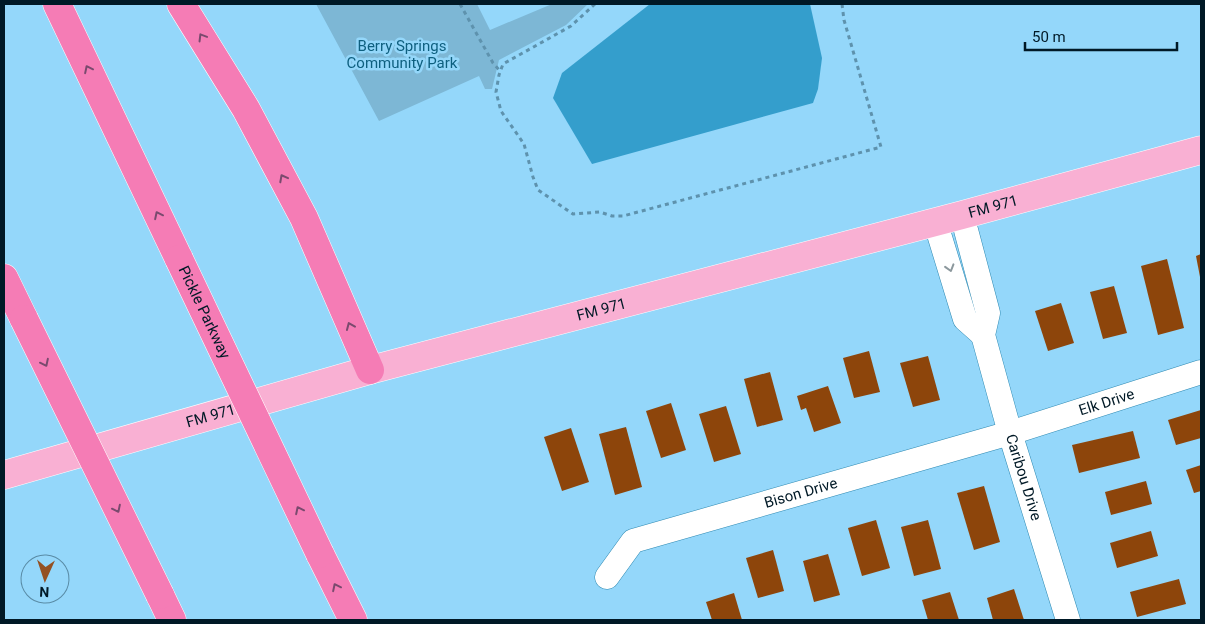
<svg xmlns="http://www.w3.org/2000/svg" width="1205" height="624" viewBox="0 0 1205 624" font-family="Roboto,sans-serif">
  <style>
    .green { fill: #7db7d5 }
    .water { fill: #349ecc }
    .building { fill: #8d450b }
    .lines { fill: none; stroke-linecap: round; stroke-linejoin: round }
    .minor-casing { stroke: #2d89b2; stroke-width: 25 }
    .major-casing { stroke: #fff; stroke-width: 29 }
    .highway-casing { stroke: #fff; stroke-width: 29 }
    .path { stroke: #5e92ad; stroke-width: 3; stroke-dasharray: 4 4; stroke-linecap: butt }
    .minor { stroke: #fff; stroke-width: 24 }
    .major { stroke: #f9b0d3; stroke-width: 28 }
    .highway { stroke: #f57cb5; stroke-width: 28 }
    .highway-bridge-casing { stroke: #fff; stroke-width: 29; stroke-linecap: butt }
    .highway-bridge { stroke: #f57cb5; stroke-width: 28 }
    .oneway { stroke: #7a4a6e }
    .oneway2 { stroke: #8c989d }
    .labels { text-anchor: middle; stroke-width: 5; stroke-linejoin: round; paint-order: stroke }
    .park-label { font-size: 15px; fill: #0e5f7f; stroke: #94d7fa }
    .street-label { font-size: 15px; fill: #001926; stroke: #94d7fa }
  </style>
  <rect width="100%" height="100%" fill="#94d7fa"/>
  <!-- green -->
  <polygon class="green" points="316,4 477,4 490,30 552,4 588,4 566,25 499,60 492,89 485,89 479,76 379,121"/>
  <!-- water -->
  <polygon class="water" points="650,4 810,4 822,58 818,89 813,103 592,164 553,98 562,73"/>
  <!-- building -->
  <g class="building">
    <polygon points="1201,254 1201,277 1200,277 1196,256"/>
    <polygon points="1167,259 1184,328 1158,335 1141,266"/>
    <polygon points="1114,286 1127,333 1103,339 1090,292"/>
    <polygon points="1061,303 1074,343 1048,351 1035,311"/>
    <polygon points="869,351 880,392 854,398 843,358"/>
    <polygon points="928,356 940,400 913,407 900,363"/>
    <polygon points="770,372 783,420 757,427 744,379"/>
    <polygon points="828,386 841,423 814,432 806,408 801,410 797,396"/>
    <polygon points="671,403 686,450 661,458 646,411"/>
    <polygon points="726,406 741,454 714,462 699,414"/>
    <polygon points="1201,410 1201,438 1176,445 1168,420"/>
    <polygon points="626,427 642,487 615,495 599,434"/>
    <polygon points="571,428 589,482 562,491 544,437"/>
    <polygon points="1133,431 1140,458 1079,473 1072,445"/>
    <polygon points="1201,465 1201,491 1194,493 1186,470"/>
    <polygon points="1146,481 1152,504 1111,515 1105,492"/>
    <polygon points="984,486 1000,542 974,550 957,493"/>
    <polygon points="876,520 890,568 862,576 848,528"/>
    <polygon points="928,520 941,569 914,576 901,527"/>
    <polygon points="1151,531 1158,556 1117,568 1110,543"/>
    <polygon points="773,550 784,591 758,598 746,558"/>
    <polygon points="828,554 840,595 814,602 803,561"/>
    <polygon points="1179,579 1186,604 1137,617 1130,592"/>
    <polygon points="1014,589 1024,620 993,620 987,598"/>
    <polygon points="950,592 959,620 928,620 922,600"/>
    <polygon points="734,593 742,620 712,620 706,602"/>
  </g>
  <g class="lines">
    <defs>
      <g id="minor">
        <path id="s1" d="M 962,215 L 988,313 L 983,335 L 1010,433 L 1068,620"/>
        <polyline points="935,221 965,319 983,335"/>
        <path id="s2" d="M 607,577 L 633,541 L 1010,433 L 1201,372"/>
      </g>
      <g id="major">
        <path id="s3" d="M 4,475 L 370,370 L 962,215 L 1201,150"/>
      </g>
      <g id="highway">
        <polyline points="57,4 179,259"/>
        <polyline points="181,4 246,109 304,218 370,370"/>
        <polyline points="4,278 24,319"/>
        <polyline points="320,554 353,620"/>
        <polyline points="160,595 172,620"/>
      </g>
    </defs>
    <!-- minor casing -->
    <use href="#minor" class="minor-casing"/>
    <!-- major casing -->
    <use href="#major" class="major-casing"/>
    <!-- highway casing -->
    <use href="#highway" class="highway-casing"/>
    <!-- path -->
    <g class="path">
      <polyline points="460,4 493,63 500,71"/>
      <polyline points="595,4 571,26 503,64 499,75 496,92 501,111 524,144 533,177 538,190 573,214 600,212 612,216 623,216 881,147 844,20 842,4"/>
    </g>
    <!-- minor -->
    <use href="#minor" class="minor"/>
    <!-- major -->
    <use href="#major" class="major"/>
    <!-- highway -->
    <use href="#highway" class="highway"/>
    <defs>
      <g id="highway-bridge">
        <path id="s4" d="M 179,259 L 320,554"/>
        <polyline points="24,319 160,595"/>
      </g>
    </defs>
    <!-- highway-bridge casing -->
    <use href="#highway-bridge" class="highway-bridge-casing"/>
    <!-- highway-bridge -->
    <use href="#highway-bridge" class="highway-bridge"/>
  </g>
  <!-- one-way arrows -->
  <defs><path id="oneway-chevron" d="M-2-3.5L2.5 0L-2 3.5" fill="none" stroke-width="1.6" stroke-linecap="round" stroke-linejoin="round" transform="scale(1.25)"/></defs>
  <g class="oneway">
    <use href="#oneway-chevron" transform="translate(202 37) rotate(-121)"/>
    <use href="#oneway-chevron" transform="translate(88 69) rotate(-116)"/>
    <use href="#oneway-chevron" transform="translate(283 178) rotate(-118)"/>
    <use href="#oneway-chevron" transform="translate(158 215) rotate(-116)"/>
    <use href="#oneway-chevron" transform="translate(350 326) rotate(-113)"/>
    <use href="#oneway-chevron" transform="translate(45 363) rotate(64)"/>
    <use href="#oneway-chevron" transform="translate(117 509) rotate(64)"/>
    <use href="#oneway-chevron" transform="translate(299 510) rotate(-116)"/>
    <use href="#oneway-chevron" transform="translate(336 587) rotate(-116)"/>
  </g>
  <use class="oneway2" href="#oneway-chevron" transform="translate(950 268) rotate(73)"/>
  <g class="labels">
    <!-- park labels -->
    <g class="park-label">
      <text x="402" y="51">Berry Springs<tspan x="402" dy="17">Community Park</tspan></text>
    </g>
    <!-- street labels -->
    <g class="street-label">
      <text dy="5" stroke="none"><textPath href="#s3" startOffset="1025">FM 971</textPath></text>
      <text dy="5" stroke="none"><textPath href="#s3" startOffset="620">FM 971</textPath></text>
      <text dy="5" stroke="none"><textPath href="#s4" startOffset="59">Pickle Parkway</textPath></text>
      <text dy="5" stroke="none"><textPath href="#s2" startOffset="538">Elk Drive</textPath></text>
      <text dy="5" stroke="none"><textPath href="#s3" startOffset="215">FM 971</textPath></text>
      <text dy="5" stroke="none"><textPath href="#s1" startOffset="272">Caribou Drive</textPath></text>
      <text dy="5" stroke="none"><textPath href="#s2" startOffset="219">Bison Drive</textPath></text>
    </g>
  </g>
  <!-- border -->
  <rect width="1205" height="624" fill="none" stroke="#001926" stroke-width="10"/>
  <!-- north arrow -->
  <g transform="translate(45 579) rotate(183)"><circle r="24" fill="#94d7fa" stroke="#598ba5"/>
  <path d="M0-4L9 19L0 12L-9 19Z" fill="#945123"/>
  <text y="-8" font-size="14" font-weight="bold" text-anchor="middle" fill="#001926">N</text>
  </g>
  <!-- scale -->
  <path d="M1025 42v8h152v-8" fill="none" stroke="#001926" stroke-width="2.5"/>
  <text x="1032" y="42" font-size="15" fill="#001926" stroke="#94d7fa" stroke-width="4" paint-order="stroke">50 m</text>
</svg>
